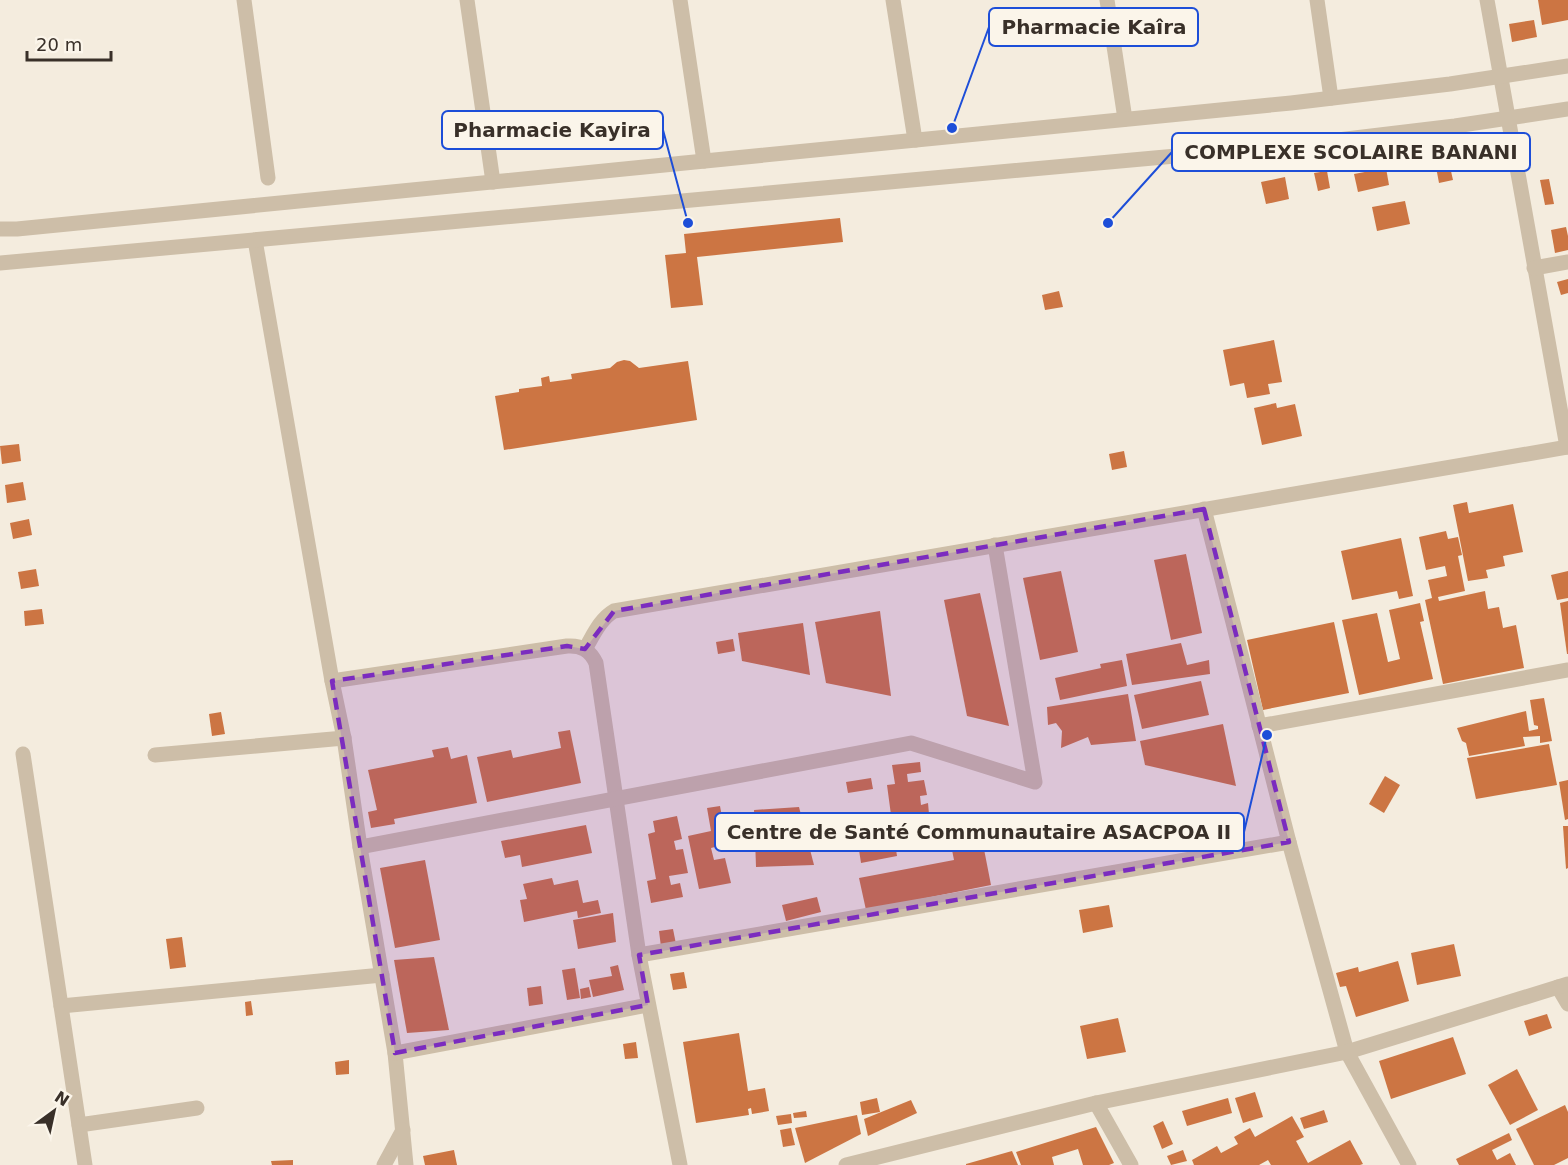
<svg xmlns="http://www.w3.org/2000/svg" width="1568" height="1165" viewBox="0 0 1568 1165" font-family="'DejaVu Sans',sans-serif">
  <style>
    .building { fill: #cc7543 }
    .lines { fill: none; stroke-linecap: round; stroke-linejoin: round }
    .minor { stroke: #cdbea8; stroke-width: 15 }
    .tertiary { stroke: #cdbea8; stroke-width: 15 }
    .marked { fill: #7b2cbf; fill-opacity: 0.2; stroke: #7b2cbf; stroke-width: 4.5; stroke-dasharray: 12 8; stroke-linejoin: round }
    .leader { fill: none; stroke: #1d4ed8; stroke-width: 2 }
    .callout-dot { fill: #1d4ed8; stroke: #fbf5ea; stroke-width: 2 }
    .callout { fill: #fbf5ea; stroke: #1d4ed8; stroke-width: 2 }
    .callout-label { font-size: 20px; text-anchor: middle; font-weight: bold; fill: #393029 }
  </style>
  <rect width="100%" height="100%" fill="#f4ecde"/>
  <!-- building -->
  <g class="building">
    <polygon points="1538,0 1568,0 1568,20 1542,25"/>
    <polygon points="1534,20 1537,37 1512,42 1509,24"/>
    <polygon points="1448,158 1453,180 1439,183 1435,162"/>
    <polygon points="1386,168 1389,185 1358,192 1354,174"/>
    <polygon points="1327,171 1330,188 1318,191 1314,173"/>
    <polygon points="1285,177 1289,199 1266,204 1261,182"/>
    <polygon points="1549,179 1554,204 1545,205 1540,180"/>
    <polygon points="1405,201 1410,224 1377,231 1372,207"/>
    <polygon points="840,218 843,242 697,257 703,305 671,308 665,255 686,253 684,234"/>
    <polygon points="1566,227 1568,236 1568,250 1555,253 1551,230"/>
    <polygon points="1568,279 1568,293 1561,295 1557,282"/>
    <polygon points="1059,291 1063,307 1045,310 1042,295"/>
    <polygon points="1274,340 1282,382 1268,384 1270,394 1247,398 1244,383 1230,386 1223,350"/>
    <polygon points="624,360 630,361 639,368 688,361 697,420 504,450 495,396 519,392 519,389 542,386 541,378 549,376 550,382 572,379 571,374 610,368 617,362"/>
    <polygon points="1276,403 1277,408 1295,404 1302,436 1262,445 1254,408"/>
    <polygon points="19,444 21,461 2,464 0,446"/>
    <polygon points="1124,451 1127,467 1112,470 1109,454"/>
    <polygon points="23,482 26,500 7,503 5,485"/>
    <polygon points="1467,502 1469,513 1513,504 1523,552 1503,556 1505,566 1486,570 1488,578 1468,581 1453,505"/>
    <polygon points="29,519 32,535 13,539 10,523"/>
    <polygon points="1446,531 1448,539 1458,537 1462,555 1458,556 1465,591 1438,597 1439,601 1485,591 1488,609 1499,607 1503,628 1516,625 1524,668 1443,684 1425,600 1432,598 1428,580 1447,576 1445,566 1426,570 1419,537"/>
    <polygon points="1401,538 1413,596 1399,599 1397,591 1352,600 1341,551"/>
    <polygon points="1186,554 1202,633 1171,640 1154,560"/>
    <polygon points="36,569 39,586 21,589 18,572"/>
    <polygon points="1061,571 1078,652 1040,660 1023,578"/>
    <polygon points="1568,571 1568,598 1557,600 1551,575"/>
    <polygon points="980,593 1009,726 967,716 944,600"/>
    <polygon points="1568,601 1568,654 1567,654 1560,603"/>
    <polygon points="1420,603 1424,621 1420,622 1433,679 1359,695 1342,620 1377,613 1388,662 1400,659 1389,610"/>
    <polygon points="42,609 44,624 25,626 24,611"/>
    <polygon points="880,611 891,696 826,683 815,622"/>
    <polygon points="1334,622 1349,693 1263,710 1247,640"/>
    <polygon points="803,623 810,675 742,661 738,633"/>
    <polygon points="733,639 735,651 718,654 716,642"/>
    <polygon points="1181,643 1187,665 1209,660 1210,674 1132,685 1126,654"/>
    <polygon points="1122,660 1127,686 1060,700 1055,678 1101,668 1100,664"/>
    <polygon points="1201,681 1209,715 1142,729 1134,695"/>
    <polygon points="1128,694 1136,741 1091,745 1088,737 1061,748 1062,731 1056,723 1048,725 1047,707"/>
    <polygon points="1544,698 1552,741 1540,743 1540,736 1523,737 1525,746 1469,756 1466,743 1462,741 1457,728 1526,711 1529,731 1538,729 1538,726 1534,725 1530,700"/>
    <polygon points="221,712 225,734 212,736 209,714"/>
    <polygon points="1223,724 1236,786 1145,765 1140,741"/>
    <polygon points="570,730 581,783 487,802 477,757 511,750 513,758 561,748 558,732"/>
    <polygon points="1549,744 1557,785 1476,799 1467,758"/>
    <polygon points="448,747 451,759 467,755 477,803 394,819 395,824 371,828 368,812 377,810 368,770 434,757 432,750"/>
    <polygon points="920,762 921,772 907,774 908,782 924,780 927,795 920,796 921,805 928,803 930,825 928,825 928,831 931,830 933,843 903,847 890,839 888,830 893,830 887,785 895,784 892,765"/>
    <polygon points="1385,776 1400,785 1384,813 1369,804"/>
    <polygon points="871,778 873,789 848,793 846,782"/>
    <polygon points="1568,780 1568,819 1565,820 1559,782"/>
    <polygon points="720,806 725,833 721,835 723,845 711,848 714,860 725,858 731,883 699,889 688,836 711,831 707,808"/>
    <polygon points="799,807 814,865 756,867 754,810"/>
    <polygon points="677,816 682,839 674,841 676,850 683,849 688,873 669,876 671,885 680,883 683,897 651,903 647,881 656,879 648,834 655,832 653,821"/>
    <polygon points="586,825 592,853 522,867 520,855 505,858 501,841"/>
    <polygon points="1563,826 1568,826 1568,868 1566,869"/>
    <polygon points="895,843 897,856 861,863 859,850"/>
    <polygon points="983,844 991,885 866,910 859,878 954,860 952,850"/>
    <polygon points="425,860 440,940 395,948 380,868"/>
    <polygon points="552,878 554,885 578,880 583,903 598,900 601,913 578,918 577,911 524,922 520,900 527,899 523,884"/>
    <polygon points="817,897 821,912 786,921 782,905"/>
    <polygon points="1109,905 1113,927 1083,933 1079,910"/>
    <polygon points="613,913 616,942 578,949 573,920"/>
    <polygon points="673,929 676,944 661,947 659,931"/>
    <polygon points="182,937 186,967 170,969 166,939"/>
    <polygon points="1454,944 1461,976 1417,985 1411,953"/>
    <polygon points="434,957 449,1030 407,1033 394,960"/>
    <polygon points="1398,961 1409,1001 1356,1017 1346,986 1340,987 1336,973 1358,967 1359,972"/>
    <polygon points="618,965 624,990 593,997 589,980 612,976 610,967"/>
    <polygon points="575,968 580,998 567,1000 562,970"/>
    <polygon points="684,972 687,988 673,990 670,974"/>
    <polygon points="541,986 543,1004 529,1006 527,988"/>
    <polygon points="589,987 591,997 581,999 580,989"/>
    <polygon points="251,1001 253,1015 246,1016 245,1002"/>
    <polygon points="1547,1014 1552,1028 1529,1036 1524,1021"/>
    <polygon points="1118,1018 1126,1052 1087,1059 1080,1026"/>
    <polygon points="739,1033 748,1091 765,1088 769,1111 752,1114 751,1108 748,1109 749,1115 696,1123 683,1042"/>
    <polygon points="1453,1037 1466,1074 1391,1099 1379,1061"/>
    <polygon points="636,1042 638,1058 625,1059 623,1044"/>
    <polygon points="349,1060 349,1074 336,1075 335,1062"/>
    <polygon points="1517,1069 1538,1110 1510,1125 1488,1085"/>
    <polygon points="1255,1092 1263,1117 1243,1123 1235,1098"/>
    <polygon points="877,1098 880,1112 862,1115 860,1102"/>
    <polygon points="1228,1098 1232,1113 1187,1126 1182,1111"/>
    <polygon points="911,1100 917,1113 868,1136 864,1119"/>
    <polygon points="1565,1105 1568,1112 1568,1158 1554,1165 1534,1165 1516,1129"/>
    <polygon points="1324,1110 1328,1122 1304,1129 1300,1118"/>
    <polygon points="806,1111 807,1117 794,1118 793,1113"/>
    <polygon points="791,1114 792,1123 778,1125 776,1116"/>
    <polygon points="857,1115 861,1134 805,1163 795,1128"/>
    <polygon points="1292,1116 1304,1137 1296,1141 1308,1163 1350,1140 1363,1164 1360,1165 1271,1165 1268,1160 1259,1165 1194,1165 1192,1160 1217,1146 1221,1153 1238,1144 1234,1137 1250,1128 1255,1137"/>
    <polygon points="1163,1121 1173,1144 1162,1149 1153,1126"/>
    <polygon points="1096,1127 1114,1163 1109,1165 1083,1165 1078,1149 1052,1157 1054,1165 1021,1165 1016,1152"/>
    <polygon points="791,1128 795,1145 783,1147 780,1130"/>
    <polygon points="1509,1133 1512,1140 1492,1150 1497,1160 1510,1153 1516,1165 1459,1165 1456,1159"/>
    <polygon points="454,1150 457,1165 425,1165 423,1156"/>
    <polygon points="1183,1150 1187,1161 1171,1165 1167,1156"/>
    <polygon points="1012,1151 1018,1165 966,1165 966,1164"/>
    <polygon points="293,1160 293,1165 272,1165 271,1161"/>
  </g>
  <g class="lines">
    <!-- minor -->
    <g class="minor">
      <polyline points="244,0 268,178"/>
      <polyline points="467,0 493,182"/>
      <polyline points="680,0 704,161"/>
      <polyline points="893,0 915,140"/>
      <polyline points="1107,0 1125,119"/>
      <polyline points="1317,0 1331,98"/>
      <polyline points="1487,0 1567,447"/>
      <polyline points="255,240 332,681 344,738 360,847 395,1053 406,1165"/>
      <polyline points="1534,268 1568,262"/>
      <polyline points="1204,509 1289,842 1347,1052 1409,1165"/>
      <path d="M 585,649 C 593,636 600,619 614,611 L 1568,447"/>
      <path d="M 332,681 L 567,646 C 581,645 590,650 596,663 L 639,955 L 680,1165"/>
      <polyline points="1259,726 1568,670"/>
      <polyline points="23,754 85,1165"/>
      <polyline points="155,755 344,738"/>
      <polyline points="360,847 911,743 1035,782 995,545"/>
      <polyline points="639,955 1289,842"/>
      <polyline points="1558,987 1568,1004"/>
      <polyline points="61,1006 382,975"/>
      <polyline points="395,1053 648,1005"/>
      <polyline points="1096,1103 1131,1165"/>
      <polyline points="79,1125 197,1108"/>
      <polyline points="384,1165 403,1130"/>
      <polyline points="846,1165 1096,1103 1347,1052 1568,984"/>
    </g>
    <!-- tertiary -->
    <g class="tertiary">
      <polyline points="0,229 17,229 1291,103 1450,84 1568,66"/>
      <polyline points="0,263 1296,145 1455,126 1568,109"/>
    </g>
  </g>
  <!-- marked area -->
  <path class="marked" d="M 1204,509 L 1289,842 L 639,955 L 648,1005 L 395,1053 L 332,681 L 567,646 L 585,649 L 614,611 Z"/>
  <!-- callouts -->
  <path class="leader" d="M952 128L989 27M688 223L663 130M1108 223L1172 152M1267 735L1244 832"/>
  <g class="callout-dot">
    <circle cx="952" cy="128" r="6"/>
    <circle cx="688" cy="223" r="6"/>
    <circle cx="1108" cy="223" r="6"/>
    <circle cx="1267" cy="735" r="6"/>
  </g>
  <g class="callout">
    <rect x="989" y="8" width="209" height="38" rx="6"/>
    <rect x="442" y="111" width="221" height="38" rx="6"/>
    <rect x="1172" y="133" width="358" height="38" rx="6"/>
    <rect x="715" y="813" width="529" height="38" rx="6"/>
  </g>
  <g class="callout-label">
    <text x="1094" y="34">Pharmacie Kaîra</text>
    <text x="552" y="137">Pharmacie Kayira</text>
    <text x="1351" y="159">COMPLEXE SCOLAIRE BANANI</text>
    <text x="979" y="839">Centre de Santé Communautaire ASACPOA II</text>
  </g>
  <!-- north arrow -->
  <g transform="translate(54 1111) rotate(33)" stroke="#fbf5ea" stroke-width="4.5" paint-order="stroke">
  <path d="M0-4.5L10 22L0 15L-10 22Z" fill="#393029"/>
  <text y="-9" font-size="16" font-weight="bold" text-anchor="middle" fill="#393029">N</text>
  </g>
  <!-- scale -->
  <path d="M27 51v9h84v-9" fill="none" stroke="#393029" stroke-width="3"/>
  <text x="36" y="51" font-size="18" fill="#393029" stroke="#fbf5ea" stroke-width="4.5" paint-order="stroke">20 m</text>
</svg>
